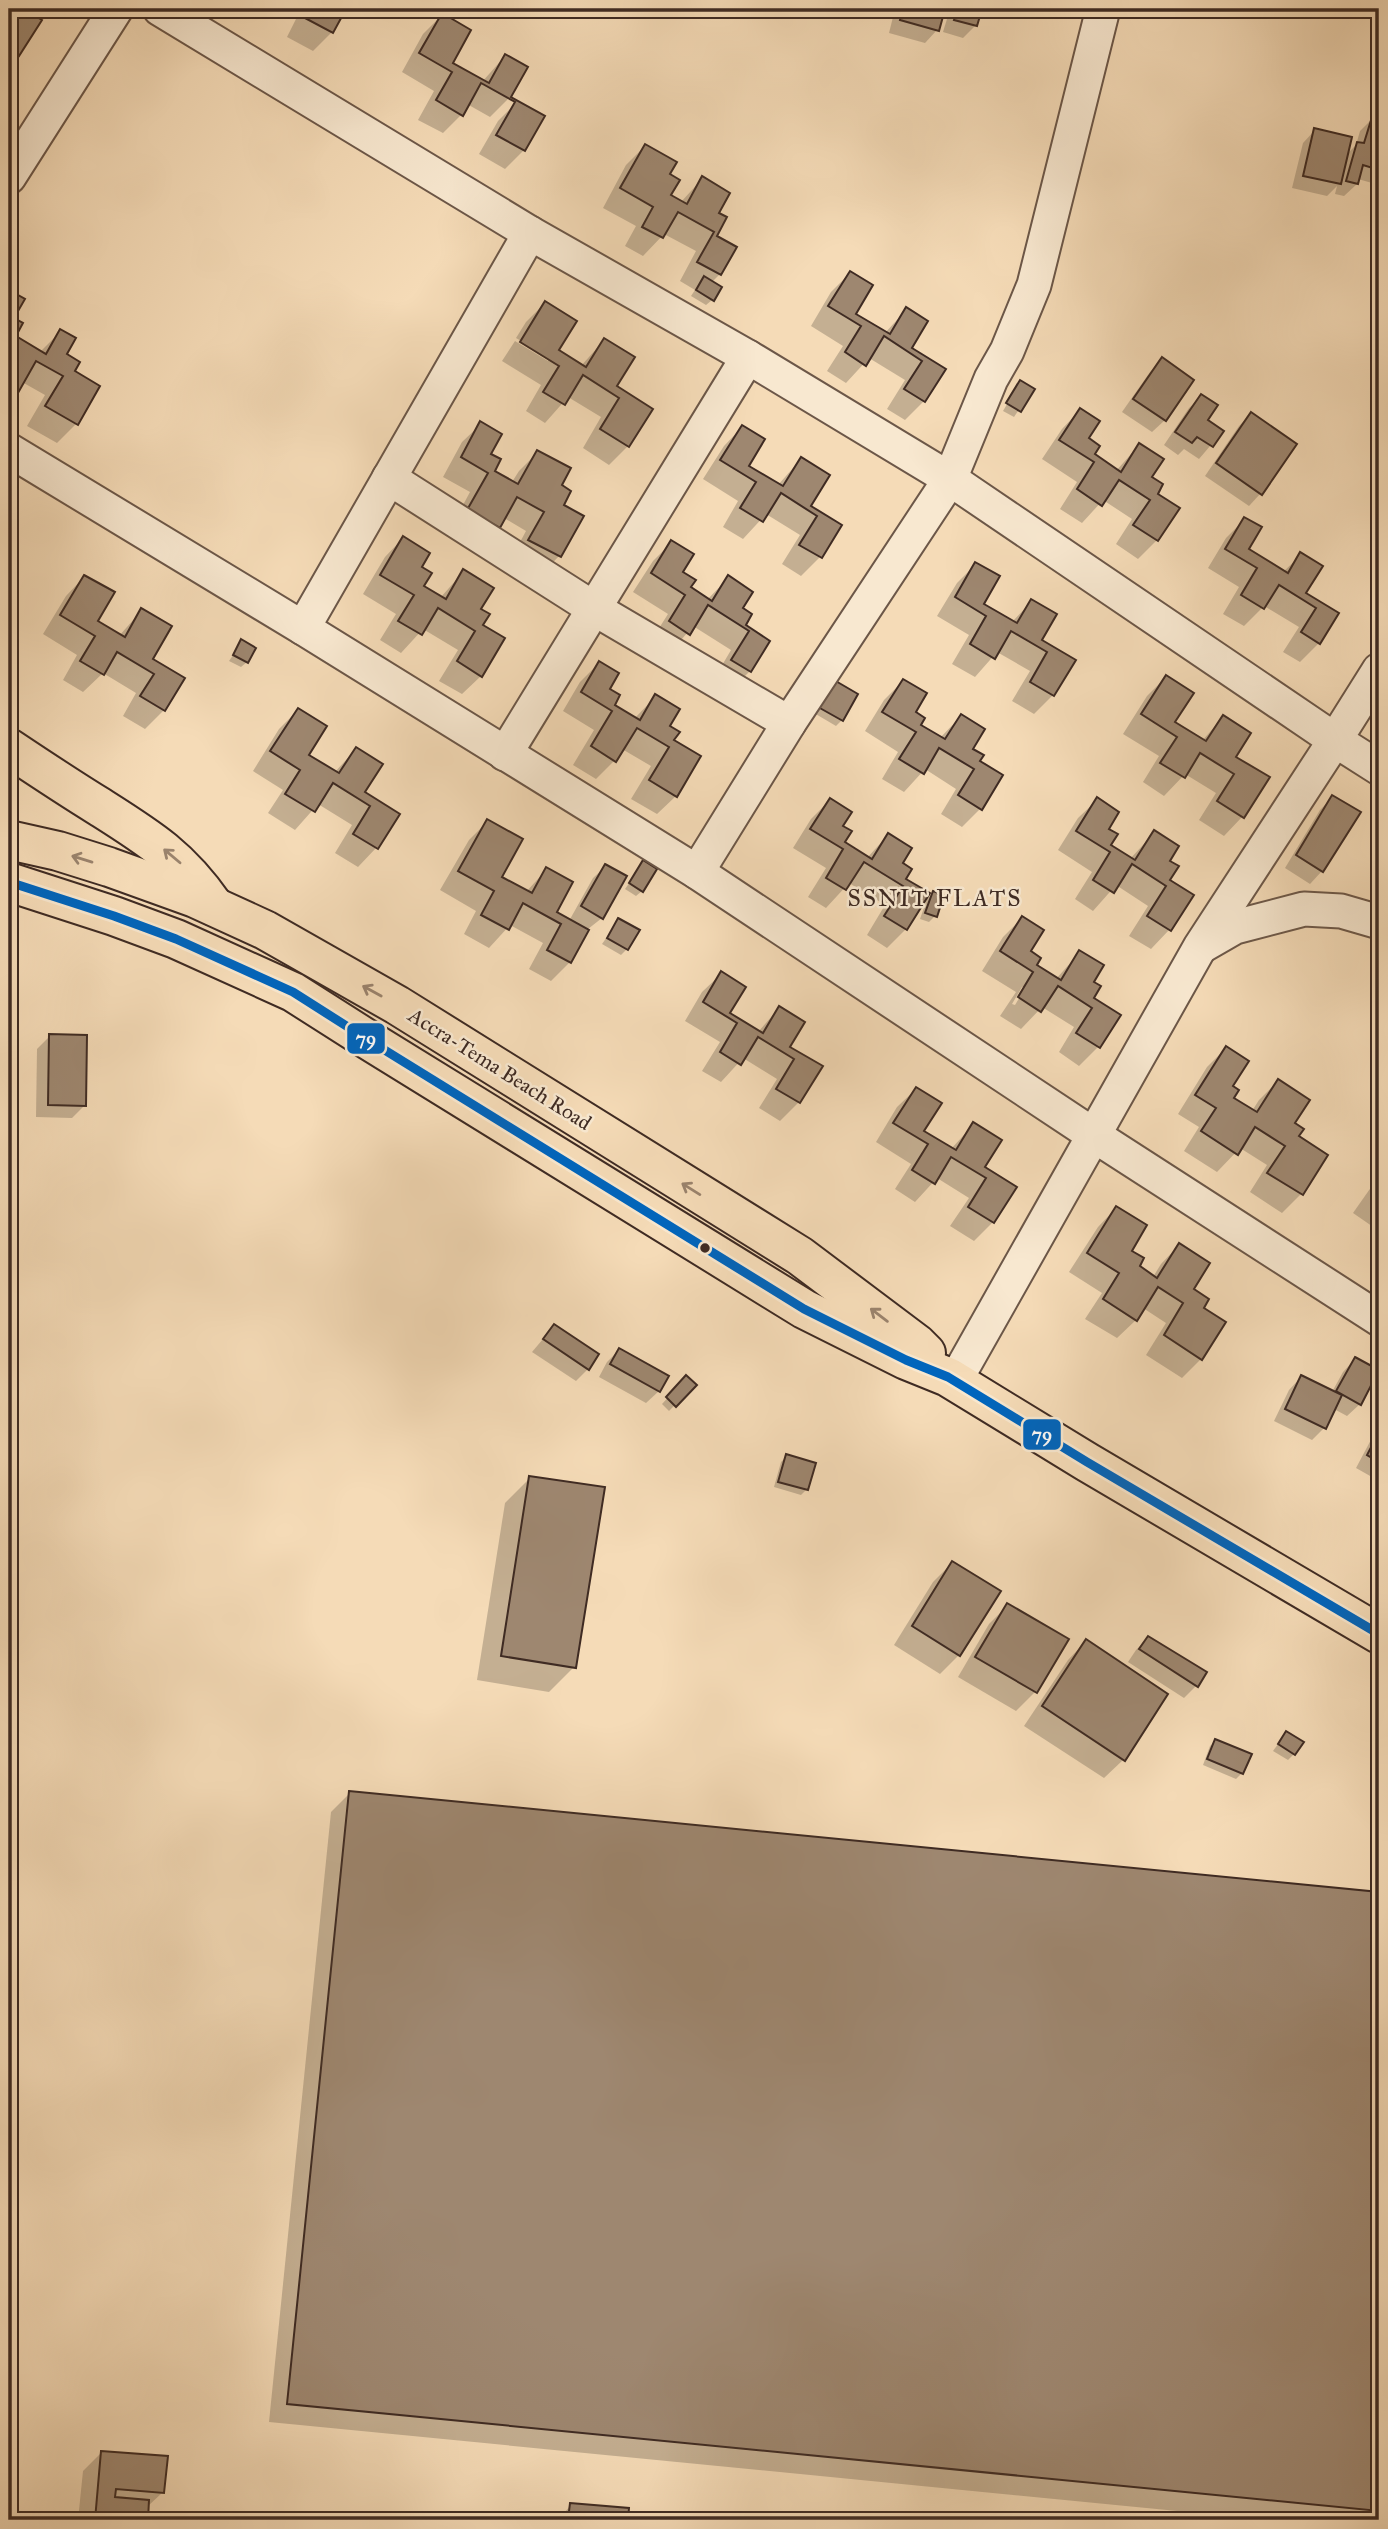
<svg xmlns="http://www.w3.org/2000/svg" width="1388" height="2529" viewBox="0 0 1388 2529" font-family="'IM FELL Great Primer',serif">
  <style>
    .shadow { fill: #0003; fill-rule: evenodd }
    .building { fill: #9e8770; stroke: #3f2b23; stroke-width: 2 }
    .lines { fill: none; stroke-linecap: round; stroke-linejoin: round }
    .minor-casing { stroke: #6c5748; stroke-width: 37 }
    .major-casing { stroke: #3f2b23; stroke-width: 42 }
    .minor { stroke: #f8e8d0; stroke-width: 33 }
    .major { stroke: #f5dbb7; stroke-width: 38 }
    .bus-1-casing { stroke: #f8e8d0; stroke-width: 14 }
    .bus-1 { stroke: #0065bd; stroke-width: 9 }
    .oneway { stroke: #9a836d }
    .bus-dot { fill: #3f2b23; stroke: #f8e8d0; stroke-width: 2.5 }
    .labels { text-anchor: middle; stroke-width: 5; stroke-linejoin: round; paint-order: stroke }
    .street-label { font-size: 21px; fill: #3f2b23; stroke: #f8e8d0 }
    .neighbourhood-label { font-size: 23px; letter-spacing: 2px; fill: #3f2b23; stroke: #f8e8d0 }
    .line-badge { stroke: #f8e8d0; stroke-width: 2.5 }
    .badge-label { font-size: 19px; text-anchor: middle; font-weight: bold; fill: #fff }
  </style>
  <rect width="100%" height="100%" fill="#f5dbb7"/>
  <filter id="stains"><feTurbulence type="fractalNoise" baseFrequency=".00286" numOctaves="4"/><feColorMatrix values="0 0 0 0 .2 0 0 0 0 .09 0 0 0 0 .02 0 0 0 .5 -.17"/></filter>
  <radialGradient id="worn" r=".72"><stop offset=".6" stop-color="#630" stop-opacity="0"/><stop offset="1" stop-color="#630" stop-opacity=".3"/></radialGradient>
  <!-- shadow -->
  <g class="shadow">
    <polygon points="9,9 20,9 40,21 18,55 9,64"/>
    <polygon points="236,9 259,9 251,17"/>
    <polygon points="301,9 344,9 332,32 313,51 287,37"/>
    <polygon points="773,9 801,9 795,15"/>
    <polygon points="895,9 943,9 937,30 925,43 889,33"/>
    <polygon points="950,9 980,9 975,26 963,38 943,32"/>
    <polygon points="442,15 450,64 482,82 505,56 509,98 490,117 467,104 461,115 443,133 418,120 434,91 402,72 423,34"/>
    <polygon points="517,102 542,117 524,150 505,169 479,154 498,121"/>
    <polygon points="1372,119 1379,121 1379,185 1358,179 1357,184 1344,196 1335,194 1337,186 1327,196 1292,188 1303,143 1315,130 1346,155 1356,145 1360,131"/>
    <polygon points="645,146 667,175 669,196 681,202 702,179 716,214 714,236 720,274 712,282 712,300 706,305 691,296 695,290 680,281 696,251 664,234 643,256 625,246 636,226 603,208 626,165"/>
    <polygon points="850,273 853,314 885,333 906,310 909,348 943,370 924,401 905,420 887,409 905,380 869,358 846,383 827,371 843,346 811,326 831,292"/>
    <polygon points="9,292 23,300 12,318 14,336 40,352 61,331 65,355 72,371 98,387 76,424 57,443 27,426 45,395 22,382 9,400"/>
    <polygon points="545,303 556,350 581,366 604,340 615,387 651,409 628,446 609,465 583,448 601,417 568,397 545,423 526,411 541,385 502,361 515,341 548,361 548,357 516,338 526,322"/>
    <polygon points="1162,360 1192,380 1165,420 1152,432 1122,412 1150,372"/>
    <polygon points="1020,382 1033,389 1014,417 1003,411"/>
    <polygon points="1202,396 1206,420 1222,432 1199,459 1184,449 1178,455 1164,445 1189,408"/>
    <polygon points="1080,410 1092,455 1116,471 1139,445 1155,494 1177,508 1157,540 1138,559 1116,544 1132,519 1103,500 1082,523 1060,509 1077,482 1042,459 1062,429"/>
    <polygon points="1251,414 1261,493 1249,506 1205,476 1239,426"/>
    <polygon points="481,424 493,471 512,482 519,471 538,452 560,485 561,505 582,516 559,556 541,575 511,559 526,531 504,518 499,527 480,546 450,529 470,492 443,477 462,442"/>
    <polygon points="742,427 746,466 778,485 801,459 809,507 840,526 820,557 801,576 782,564 800,535 766,514 743,539 723,527 738,501 703,479 724,446"/>
    <polygon points="1245,519 1247,550 1283,572 1301,555 1304,594 1337,614 1319,643 1300,662 1283,652 1299,627 1264,606 1244,626 1223,614 1239,587 1208,568 1226,538"/>
    <polygon points="403,538 419,567 422,586 441,597 464,571 481,625 481,676 462,694 439,681 458,650 423,629 401,653 380,640 396,614 363,594 385,557"/>
    <polygon points="672,542 681,573 688,588 707,600 728,578 743,625 768,641 750,671 731,690 714,679 731,650 693,626 670,653 651,641 668,614 633,592 653,561"/>
    <polygon points="976,564 982,604 1012,622 1032,601 1040,641 1073,660 1053,695 1034,714 1012,701 1030,671 997,652 975,677 952,664 969,635 937,616 957,583"/>
    <polygon points="84,577 95,622 119,636 142,610 150,660 164,710 145,729 123,716 136,693 103,673 83,692 63,680 77,655 43,634 66,596"/>
    <polygon points="242,642 247,662 241,667 229,661"/>
    <polygon points="599,663 612,705 634,719 656,696 668,727 672,741 676,796 657,814 631,799 651,766 622,749 615,760 596,779 573,765 594,730 563,711 580,682"/>
    <polygon points="1166,677 1173,723 1202,741 1223,717 1234,757 1242,817 1224,836 1199,820 1216,793 1185,774 1164,796 1143,782 1159,756 1123,734 1147,696"/>
    <polygon points="903,681 919,725 940,738 961,716 971,750 978,762 980,809 962,827 941,814 956,789 925,769 904,792 882,779 898,752 865,731 884,700"/>
    <polygon points="829,688 842,720 836,726 814,713"/>
    <polygon points="298,710 307,755 335,772 356,749 363,792 398,814 376,848 358,867 335,853 352,825 318,804 295,830 268,813 283,790 253,771 279,729"/>
    <polygon points="1333,797 1322,871 1310,884 1285,868 1320,810"/>
    <polygon points="830,800 841,826 843,842 867,858 888,835 900,863 904,879 906,929 887,948 867,935 885,905 849,883 826,908 808,897 826,868 793,848 811,819"/>
    <polygon points="1097,800 1109,845 1130,859 1154,833 1167,861 1168,880 1192,895 1169,930 1151,949 1129,936 1148,906 1116,885 1093,911 1075,899 1092,872 1058,850 1078,818"/>
    <polygon points="488,821 500,878 526,892 547,869 554,913 569,921 593,878 606,866 602,918 588,929 570,962 551,981 529,969 543,943 510,925 489,948 464,934 476,911 440,890 469,840"/>
    <polygon points="644,862 642,891 636,896 625,889"/>
    <polygon points="933,893 935,916 929,922 920,919 927,899"/>
    <path d="M 1022,918 L 1028,952 L 1034,966 L 1056,979 L 1080,952 L 1091,982 L 1092,998 L 1118,1015 L 1098,1047 L 1079,1066 L 1059,1052 L 1074,1027 L 1042,1007 L 1021,1029 L 1000,1016 L 1016,992 L 982,971 L 1003,937 ZM 1022,987 L 1026,987 L 1015,1005 L 1012,1004 Z"/>
    <polygon points="619,920 627,949 621,955 602,944"/>
    <polygon points="721,974 727,1014 758,1032 779,1008 787,1047 820,1067 799,1102 780,1121 759,1108 777,1079 743,1058 721,1082 702,1071 720,1042 685,1021 702,992"/>
    <polygon points="50,1036 85,1105 72,1118 36,1117 37,1049"/>
    <polygon points="1226,1048 1232,1098 1252,1111 1259,1100 1278,1081 1296,1137 1301,1194 1282,1213 1250,1192 1267,1165 1240,1148 1217,1172 1184,1151 1199,1127 1178,1114 1207,1067"/>
    <polygon points="916,1089 922,1131 951,1149 973,1125 982,1167 1014,1187 993,1222 974,1241 950,1226 969,1198 937,1178 915,1202 895,1189 911,1164 876,1142 897,1107"/>
    <polygon points="1379,1176 1379,1231 1353,1213"/>
    <polygon points="1116,1208 1129,1251 1137,1267 1153,1277 1161,1264 1179,1245 1192,1290 1202,1309 1201,1359 1182,1378 1146,1355 1166,1323 1143,1308 1136,1320 1117,1338 1085,1319 1102,1293 1069,1272 1098,1227"/>
    <polygon points="554,1326 588,1369 576,1381 532,1352"/>
    <polygon points="619,1350 659,1391 646,1403 599,1377 607,1362"/>
    <polygon points="1355,1359 1360,1404 1347,1416 1334,1409 1324,1428 1312,1440 1274,1421 1289,1390 1301,1377 1332,1392 1343,1372"/>
    <polygon points="687,1377 694,1385 669,1411 662,1404"/>
    <polygon points="1379,1430 1379,1481 1356,1468 1373,1436"/>
    <polygon points="787,1456 806,1490 801,1495 774,1487 781,1462"/>
    <polygon points="530,1478 574,1667 549,1692 477,1680 505,1503"/>
    <polygon points="952,1563 959,1655 940,1674 894,1645 933,1582"/>
    <polygon points="1008,1605 1066,1639 1035,1692 1016,1711 958,1677 989,1624"/>
    <polygon points="1148,1638 1197,1685 1184,1698 1128,1662 1136,1650"/>
    <polygon points="1086,1641 1123,1760 1104,1778 1024,1726 1068,1660"/>
    <polygon points="1286,1733 1294,1754 1288,1760 1273,1751"/>
    <polygon points="1216,1741 1242,1773 1236,1779 1203,1765 1210,1746"/>
    <polygon points="350,1793 1379,1894 1379,2520 1269,2520 269,2422 331,1812"/>
    <polygon points="102,2452 163,2492 147,2507 146,2520 78,2520 83,2471"/>
    <polygon points="571,2505 626,2520 558,2520"/>
  </g>
  <!-- building -->
  <g class="building">
    <polygon points="9,9 23,9 42,20 19,56 9,49"/>
    <polygon points="310,9 346,9 333,33 305,18"/>
    <polygon points="903,9 945,9 939,31 900,20"/>
    <polygon points="958,9 982,9 977,26 954,20"/>
    <polygon points="442,13 471,30 453,63 489,83 505,54 528,67 511,97 545,116 525,151 496,135 515,102 481,83 463,116 436,100 452,72 419,53"/>
    <polygon points="1372,117 1379,119 1379,170 1363,165 1358,184 1346,181 1357,142 1364,143"/>
    <polygon points="1314,128 1352,137 1341,184 1303,176"/>
    <polygon points="645,144 677,162 670,174 680,180 671,195 687,204 702,176 730,193 719,213 727,217 717,236 737,247 721,275 697,262 714,232 678,212 663,238 642,227 653,207 620,188"/>
    <polygon points="850,271 873,285 856,314 890,334 906,307 928,321 912,348 946,369 925,402 904,389 922,361 884,336 866,366 845,352 861,326 828,306"/>
    <polygon points="704,276 722,287 714,301 696,290"/>
    <polygon points="9,290 25,299 14,318 23,323 16,336 46,354 60,329 76,338 67,354 80,362 75,371 100,386 78,425 45,406 63,376 36,361 18,393 9,388"/>
    <polygon points="545,301 577,321 559,350 586,367 604,338 635,357 617,386 653,409 629,447 600,429 619,398 583,375 565,405 543,392 559,366 520,342"/>
    <polygon points="1162,357 1194,380 1166,421 1133,399"/>
    <polygon points="1020,380 1035,389 1021,412 1006,403"/>
    <polygon points="1201,394 1218,405 1208,420 1224,431 1213,447 1197,437 1192,443 1175,432"/>
    <polygon points="1080,408 1100,421 1089,438 1100,446 1095,454 1121,472 1139,443 1164,459 1152,477 1163,484 1158,494 1180,508 1158,541 1133,525 1150,500 1119,480 1102,506 1077,489 1094,462 1059,440"/>
    <polygon points="1251,412 1297,444 1262,495 1216,463"/>
    <polygon points="480,421 502,434 491,454 501,459 495,471 518,484 537,450 571,468 562,485 571,491 564,505 584,516 561,557 528,540 544,512 517,497 500,528 467,510 488,473 461,457"/>
    <polygon points="742,425 765,439 749,466 783,486 801,457 830,475 811,506 842,525 822,558 799,545 817,516 781,493 763,522 740,508 756,482 720,460"/>
    <polygon points="1244,517 1262,527 1249,549 1288,573 1300,552 1323,566 1306,593 1339,613 1320,644 1301,632 1316,608 1279,585 1264,609 1241,595 1257,568 1225,549"/>
    <polygon points="403,536 430,553 422,567 432,573 424,586 446,599 463,569 494,588 481,609 490,614 483,625 505,638 482,677 457,661 475,631 438,608 422,635 398,621 414,595 380,575"/>
    <polygon points="671,540 694,554 683,572 696,580 691,587 712,601 728,575 753,592 743,608 752,614 746,625 770,641 751,672 731,660 749,631 708,605 690,635 669,621 685,595 651,573"/>
    <polygon points="975,562 1000,576 984,604 1017,623 1031,599 1057,614 1042,640 1076,660 1054,696 1030,682 1047,652 1011,631 995,659 970,644 986,616 955,597"/>
    <polygon points="84,575 115,592 98,621 125,637 141,608 172,626 153,659 185,678 165,711 140,696 154,674 117,652 104,675 80,661 95,636 60,615"/>
    <polygon points="241,639 256,648 248,663 233,655"/>
    <polygon points="599,661 619,673 610,689 620,695 615,705 640,720 655,694 680,709 670,726 680,732 674,740 701,756 677,797 649,780 669,747 637,728 616,762 591,746 612,711 581,692"/>
    <polygon points="1166,675 1194,693 1175,722 1206,741 1223,715 1251,733 1236,757 1270,777 1244,818 1217,801 1234,774 1200,753 1185,778 1160,763 1177,737 1141,714"/>
    <polygon points="903,679 927,693 916,712 925,718 921,725 945,739 961,714 985,729 973,749 984,755 980,761 1003,775 982,810 958,795 974,769 939,748 924,774 899,759 916,732 882,712"/>
    <polygon points="834,680 858,694 843,721 818,707"/>
    <polygon points="298,708 327,726 309,755 339,773 356,747 383,764 365,792 400,814 378,849 353,834 370,806 333,783 315,812 285,794 300,770 270,751"/>
    <polygon points="1332,795 1361,812 1323,872 1296,855"/>
    <polygon points="1097,797 1119,812 1109,829 1118,834 1111,845 1135,860 1154,830 1179,846 1170,861 1179,866 1170,880 1194,895 1171,931 1147,916 1166,886 1132,864 1114,893 1093,880 1110,852 1076,831"/>
    <polygon points="830,798 852,812 843,826 852,831 845,842 872,859 888,833 912,848 903,863 912,869 906,879 930,893 907,930 884,916 903,886 864,862 846,890 826,878 843,849 810,829"/>
    <polygon points="487,819 523,839 502,877 532,893 546,867 573,882 557,912 589,930 571,963 547,950 561,924 523,903 509,930 481,915 494,891 458,871"/>
    <polygon points="643,860 657,869 643,892 629,883"/>
    <polygon points="605,864 627,876 603,919 581,906"/>
    <polygon points="933,891 944,895 937,917 925,913"/>
    <polygon points="1022,916 1044,930 1031,951 1041,958 1037,965 1061,980 1079,950 1104,965 1094,982 1101,986 1094,998 1121,1015 1100,1048 1076,1033 1092,1008 1058,986 1041,1012 1018,997 1033,972 1000,951"/>
    <polygon points="618,918 640,930 628,950 607,938"/>
    <polygon points="721,971 746,987 730,1013 763,1033 779,1006 805,1022 790,1047 823,1066 800,1103 776,1089 794,1059 758,1037 741,1065 720,1052 737,1023 703,1002"/>
    <polygon points="49,1034 87,1035 86,1106 48,1105"/>
    <polygon points="1226,1046 1249,1061 1233,1086 1239,1090 1234,1098 1257,1112 1278,1079 1310,1100 1295,1123 1304,1129 1299,1136 1328,1155 1303,1195 1267,1173 1285,1146 1255,1127 1238,1155 1201,1131 1216,1108 1195,1095"/>
    <polygon points="916,1087 942,1103 924,1131 956,1150 973,1122 1002,1140 985,1167 1017,1187 994,1223 968,1207 986,1178 951,1157 935,1184 912,1170 928,1144 893,1123"/>
    <polygon points="1116,1206 1147,1225 1132,1251 1144,1258 1140,1266 1157,1278 1179,1243 1210,1263 1194,1289 1209,1299 1204,1308 1226,1322 1202,1360 1164,1335 1183,1303 1158,1287 1137,1321 1103,1299 1119,1273 1087,1253"/>
    <polygon points="554,1324 599,1354 589,1370 543,1339"/>
    <polygon points="619,1348 669,1376 660,1392 610,1364"/>
    <polygon points="1355,1357 1379,1370 1361,1405 1336,1391"/>
    <polygon points="686,1375 697,1385 676,1407 666,1397"/>
    <polygon points="1301,1375 1342,1395 1326,1429 1285,1409"/>
    <polygon points="1379,1432 1379,1462 1367,1455"/>
    <polygon points="786,1454 816,1463 808,1490 778,1482"/>
    <polygon points="529,1476 605,1487 576,1668 501,1656"/>
    <polygon points="952,1561 1001,1591 960,1656 912,1626"/>
    <polygon points="1007,1603 1069,1639 1037,1693 975,1657"/>
    <polygon points="1148,1636 1207,1672 1198,1687 1139,1649"/>
    <polygon points="1086,1639 1168,1694 1125,1761 1042,1706"/>
    <polygon points="1286,1731 1304,1742 1295,1755 1278,1744"/>
    <polygon points="1215,1739 1252,1754 1243,1774 1207,1759"/>
    <polygon points="349,1791 1379,1892 1379,2511 287,2404"/>
    <polygon points="101,2451 168,2456 164,2493 116,2489 115,2497 149,2500 148,2520 95,2520"/>
    <polygon points="570,2503 629,2508 628,2520 568,2520"/>
    <polygon points="487,2515 538,2520 487,2520"/>
  </g>
  <g class="lines">
    <defs>
      <g id="minor">
        <polyline points="160,9 530,233 748,357 950,479 1335,740 1200,947 955,1381"/>
        <polyline points="9,177 116,9"/>
        <polyline points="9,450 303,628 697,872 1095,1136 1379,1319"/>
        <polyline points="389,478 593,608 789,723"/>
        <polyline points="303,628 530,233"/>
        <polyline points="1379,670 1335,740 1379,768"/>
        <polyline points="505,754 748,357"/>
        <polyline points="697,872 789,723 950,479 991,379 1007,351 1034,285 1103,9"/>
        <polyline points="1202,946 1235,927 1304,909 1341,911 1379,922"/>
      </g>
      <g id="major">
        <path d="M 9,748 C 39,768 69,788 100,807 C 149,838 180,857 214,906"/>
        <polyline points="9,840 58,851 109,867 195,898 265,930 397,1005 800,1256 917,1344 926,1353"/>
        <polyline points="9,882 114,916 176,939 293,992 370,1041 804,1309 906,1360 948,1377 1087,1462 1379,1634"/>
      </g>
    </defs>
    <!-- minor casing -->
    <use href="#minor" class="minor-casing"/>
    <!-- major casing -->
    <use href="#major" class="major-casing"/>
    <!-- minor -->
    <use href="#minor" class="minor"/>
    <!-- major -->
    <use href="#major" class="major"/>
    <defs>
      <polyline id="bus-1" points="9,882 114,916 176,939 293,992 370,1041 804,1309 906,1360 948,1377 1087,1462 1379,1634"/>
    </defs>
    <!-- bus-1 casing -->
    <use href="#bus-1" class="bus-1-casing"/>
    <!-- bus-1 -->
    <use href="#bus-1" class="bus-1"/>
  </g>
  <!-- one-way arrows -->
  <defs><path id="oneway-shaft" d="M-6 0H5M1.5-3L5.5 0L1.5 3" fill="none" stroke-width="1.6" stroke-linecap="round" stroke-linejoin="round" transform="scale(1.75)"/></defs>
  <g class="oneway">
    <use href="#oneway-shaft" transform="translate(172 856) rotate(-140)"/>
    <use href="#oneway-shaft" transform="translate(82 859) rotate(-163)"/>
    <use href="#oneway-shaft" transform="translate(372 991) rotate(-151)"/>
    <use href="#oneway-shaft" transform="translate(691 1189) rotate(-148)"/>
    <use href="#oneway-shaft" transform="translate(879 1315) rotate(-143)"/>
  </g>
  <!-- markers -->
  <circle class="bus-dot" cx="705" cy="1248" r="6"/>
  <g class="labels">
    <!-- street labels -->
    <g class="street-label">
      <text transform="translate(500 1069) rotate(32)" y="7">Accra-Tema Beach Road</text>
    </g>
    <!-- neighbourhood labels -->
    <g class="neighbourhood-label">
      <text x="935" y="906">SSNIT FLATS</text>
    </g>
  </g>
  <g class="line-badge">
    <rect x="346" y="1022" width="40" height="33" rx="7" fill="#0065bd"/>
    <rect x="1022" y="1418" width="40" height="33" rx="7" fill="#0065bd"/>
  </g>
  <g class="badge-label">
    <text x="366" y="1045">79</text>
    <text x="1042" y="1441">79</text>
  </g>
  <!-- margin -->
  <rect width="1388" height="2529" fill="none" stroke="#f5dbb7" stroke-width="35"/>
  <rect x="10" y="10" width="1367" height="2508" fill="none" stroke="#3f2b23" stroke-width="3.5"/>
  <rect x="18" y="18" width="1353" height="2494" fill="none" stroke="#3f2b23" stroke-width="2"/>
  <rect width="100%" height="100%" filter="url(#stains)"/>
  <rect width="100%" height="100%" fill="url(#worn)"/>
</svg>
